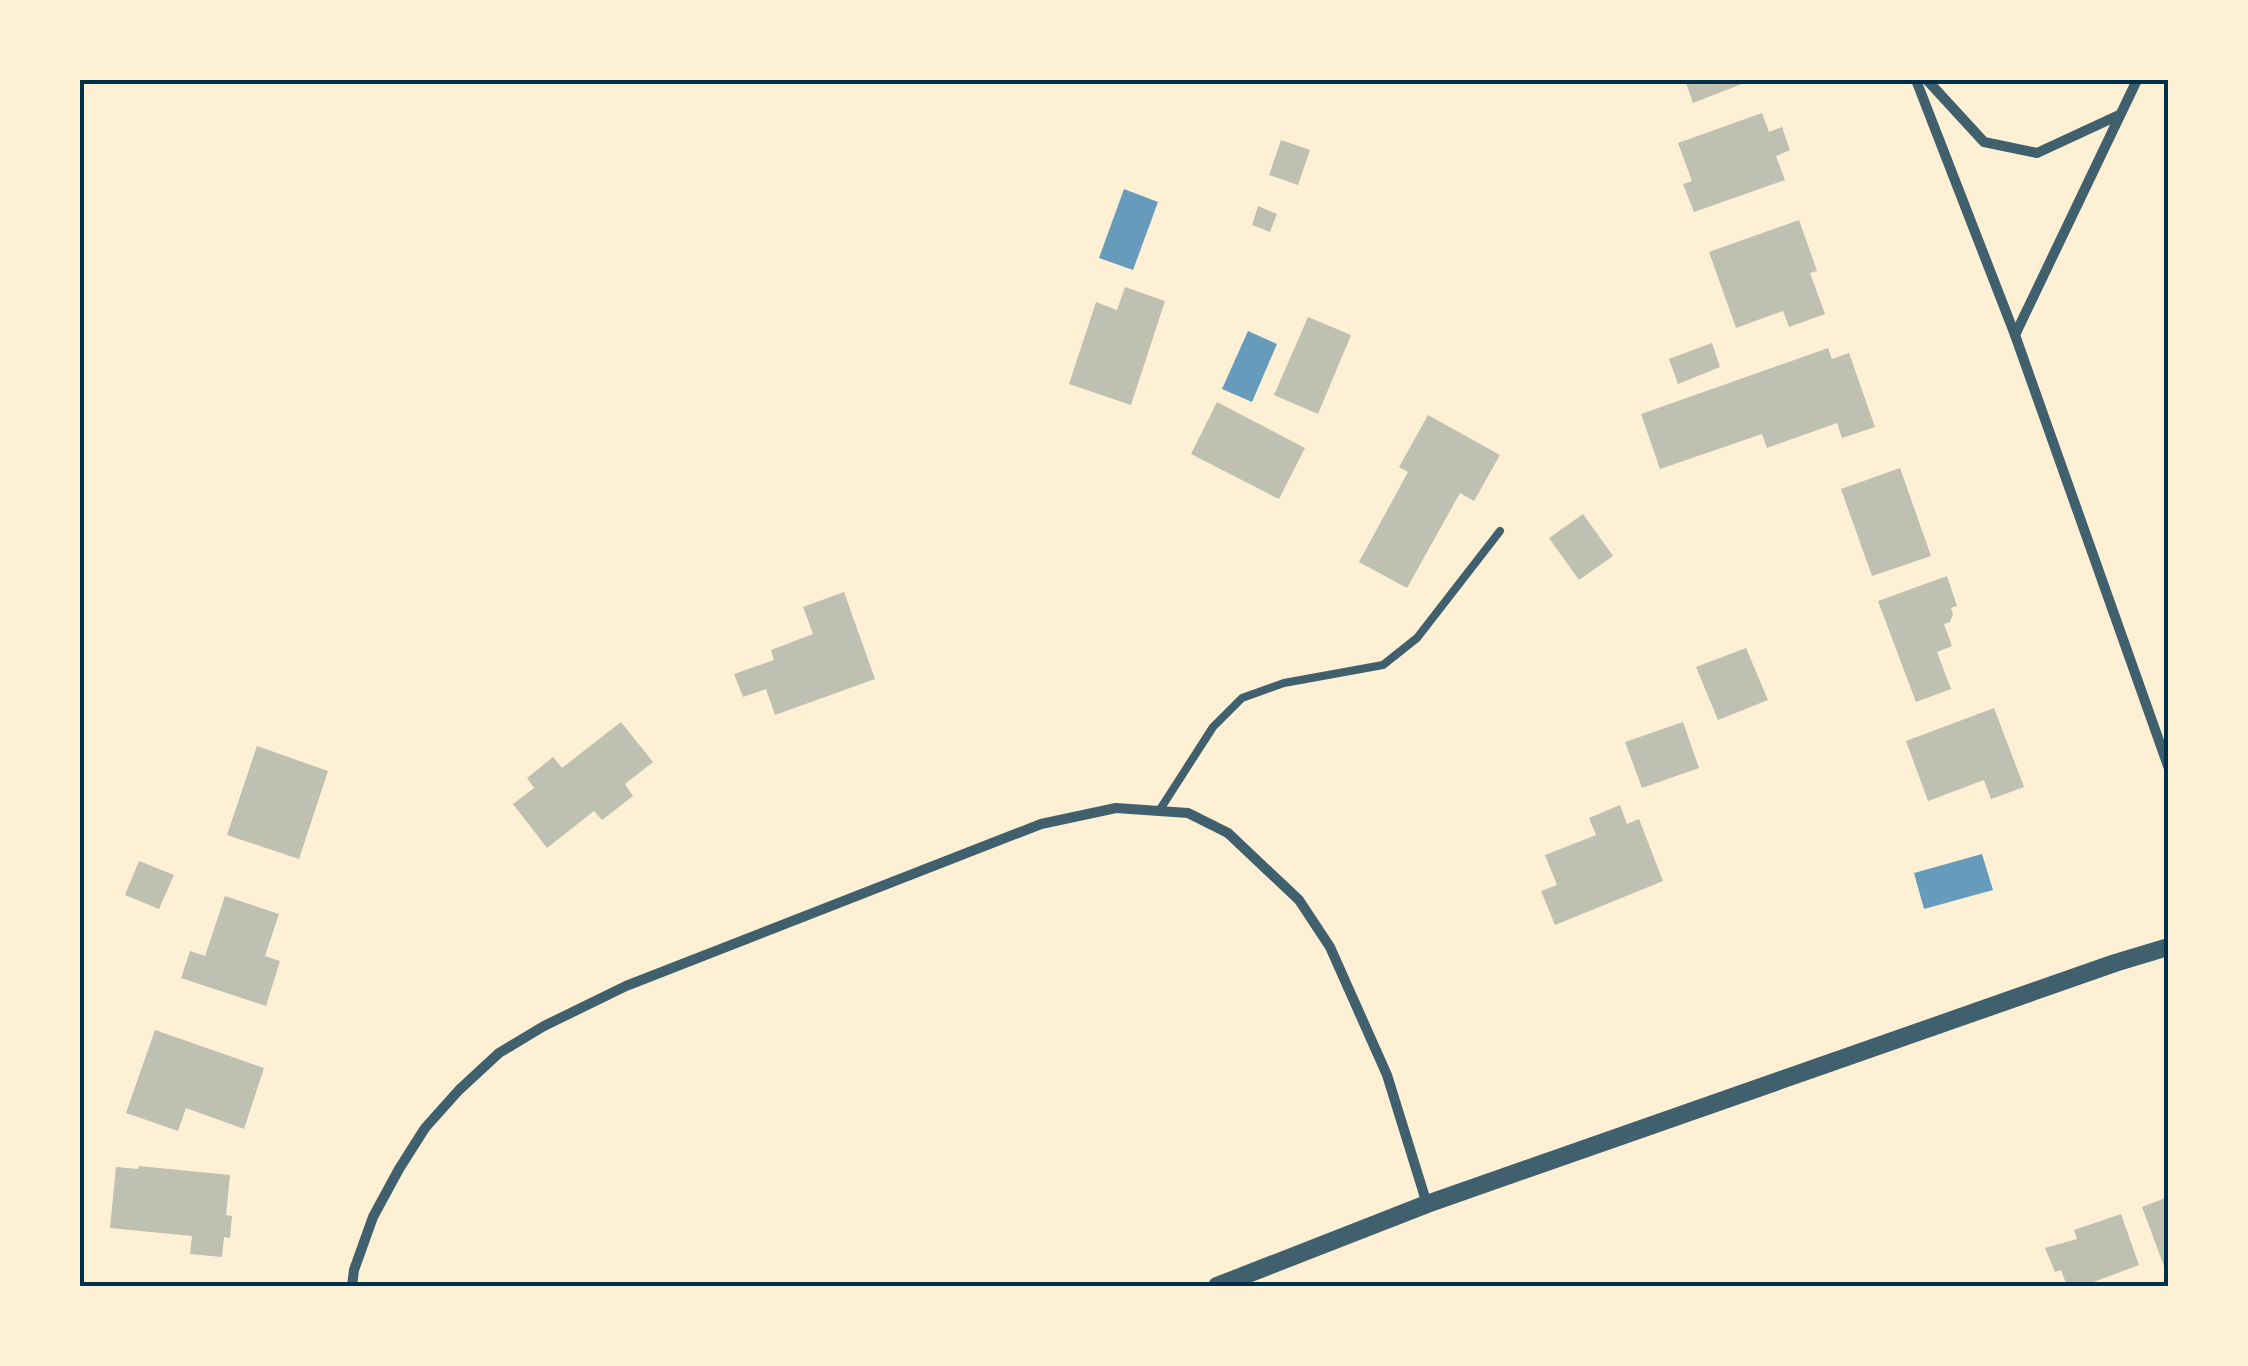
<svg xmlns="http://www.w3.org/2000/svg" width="2248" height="1366" viewBox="0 0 2248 1366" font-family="'DejaVu Sans',sans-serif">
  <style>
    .water { fill: #669bbc }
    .building { fill: #bec0b2 }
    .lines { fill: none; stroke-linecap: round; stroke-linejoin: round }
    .service { stroke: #3f606c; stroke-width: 8 }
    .minor { stroke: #3f606c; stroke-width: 10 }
    .tertiary { stroke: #3f606c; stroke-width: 18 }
    .neatline { fill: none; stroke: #003049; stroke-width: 4 }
  </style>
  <rect width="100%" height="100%" fill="#fdf0d5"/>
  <!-- water -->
  <g class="water">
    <polygon points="1124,189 1158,202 1133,270 1099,258"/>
    <polygon points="1248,331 1277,344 1252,402 1222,389"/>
    <polygon points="1982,854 1993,890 1924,909 1914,873"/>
  </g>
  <!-- building -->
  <g class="building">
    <polygon points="1685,80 1752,80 1693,103"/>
    <polygon points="1762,113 1769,132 1782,127 1790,150 1776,156 1785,180 1694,212 1683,184 1692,181 1678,143"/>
    <polygon points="1281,140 1310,150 1298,185 1269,175"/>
    <polygon points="1258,206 1277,214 1270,232 1252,225"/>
    <polygon points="1799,220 1817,271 1810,273 1825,314 1789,327 1783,311 1736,328 1709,252"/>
    <polygon points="1125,287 1165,301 1131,405 1069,384 1096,302 1117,310"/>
    <polygon points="1308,317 1351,335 1318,414 1274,395"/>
    <polygon points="1712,343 1720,367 1678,384 1669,359"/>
    <polygon points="1828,348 1832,359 1849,353 1875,427 1842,438 1837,423 1767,448 1762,434 1660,469 1641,414"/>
    <polygon points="1217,402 1305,448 1279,499 1191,454"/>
    <polygon points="1428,415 1500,455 1474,501 1460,493 1407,588 1359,562 1408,472 1399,467"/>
    <polygon points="1900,468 1931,556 1872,576 1841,489"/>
    <polygon points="1583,514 1613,556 1579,580 1549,538"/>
    <polygon points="1947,576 1957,606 1951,608 1953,614 1950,622 1944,624 1952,646 1937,652 1951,689 1916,702 1878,601"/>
    <polygon points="844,592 875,679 775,715 766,689 743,697 734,674 774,660 771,650 813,634 803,607"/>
    <polygon points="1746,648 1768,700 1718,720 1696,667"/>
    <polygon points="1994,708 2024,787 1991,799 1984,780 1928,801 1906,741"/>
    <polygon points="621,722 653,762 625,784 633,796 602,820 594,811 547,848 513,804 534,788 527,778 553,757 562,768"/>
    <polygon points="1683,722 1699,768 1642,788 1625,742"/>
    <polygon points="257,746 328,771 299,859 227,835"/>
    <polygon points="1620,805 1627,824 1639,819 1663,881 1555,925 1541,891 1557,885 1545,855 1596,835 1589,818"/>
    <polygon points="139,861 174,875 159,909 125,895"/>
    <polygon points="225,896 279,914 265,956 280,961 266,1006 181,978 190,951 205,956"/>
    <polygon points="155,1030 264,1068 244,1129 186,1108 178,1131 126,1113"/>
    <polygon points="139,1166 230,1175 226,1215 232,1216 230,1238 224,1237 222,1257 190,1254 192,1236 110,1228 116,1167 138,1169"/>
    <polygon points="2168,1197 2168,1277 2142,1207"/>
    <polygon points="2121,1214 2139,1265 2091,1283 2092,1286 2067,1286 2061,1270 2055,1272 2045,1248 2077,1239 2074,1230"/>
  </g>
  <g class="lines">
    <!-- service -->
    <polyline class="service" points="1159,811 1213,727 1242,698 1284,683 1383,665 1417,638 1500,531"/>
    <!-- minor -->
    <g class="minor">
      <polyline points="1916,80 2015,335 2168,766"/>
      <polyline points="1927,80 1984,142 2037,153 2119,115"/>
      <polyline points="2015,335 2137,80"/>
      <polyline points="352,1286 354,1270 373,1217 399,1169 425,1128 459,1090 499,1053 544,1026 626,986 1041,824 1116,808 1188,813 1228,833 1299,900 1330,947 1387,1075 1427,1204"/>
    </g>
    <!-- tertiary -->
    <polyline class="tertiary" points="1217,1286 1427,1204 2115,963 2168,947"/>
  </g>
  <!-- border -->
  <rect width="2248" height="1366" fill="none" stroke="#fdf0d5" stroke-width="165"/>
  <rect x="82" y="82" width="2084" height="1202" class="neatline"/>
</svg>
